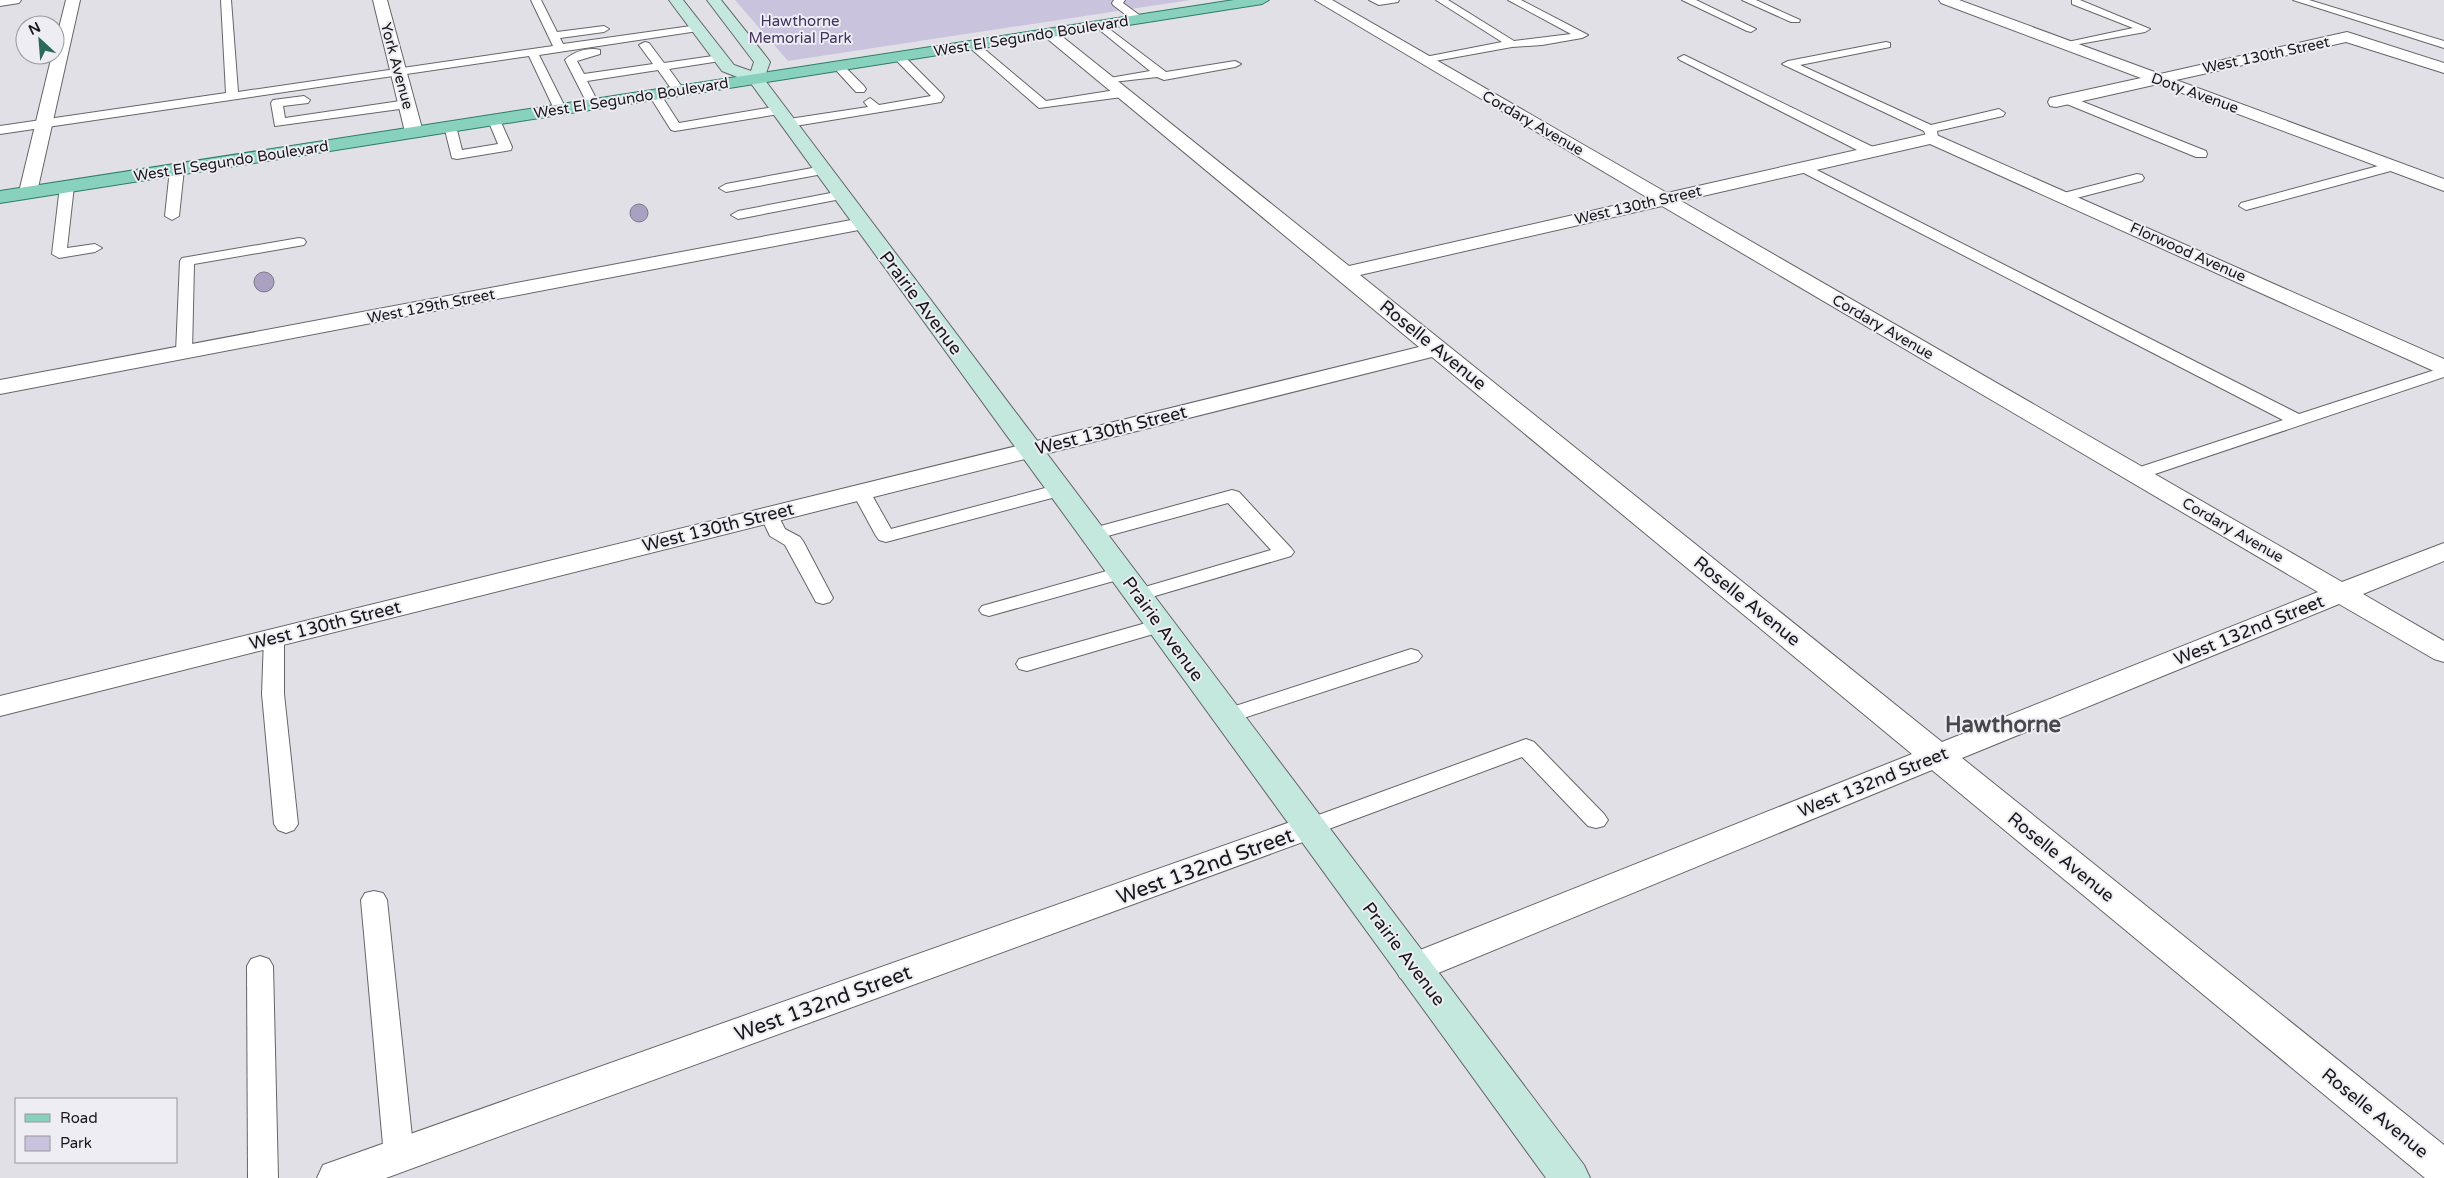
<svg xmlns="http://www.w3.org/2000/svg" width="2444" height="1178" viewBox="0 0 2444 1178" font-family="'Varela Round',sans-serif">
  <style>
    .green { fill: #cac3de }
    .water { fill: #a9a1bf; stroke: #7d778d }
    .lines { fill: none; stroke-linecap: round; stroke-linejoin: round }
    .service-casing { stroke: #66656a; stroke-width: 2 }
    .minor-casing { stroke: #66656a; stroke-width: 2 }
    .secondary-casing { stroke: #66656a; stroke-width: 2 }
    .primary-casing { stroke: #2d7c67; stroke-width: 2 }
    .service { fill: #fff; fill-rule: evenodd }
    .minor { fill: #fff; fill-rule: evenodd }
    .secondary { fill: #c4e8de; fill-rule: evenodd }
    .primary { fill: #88d1bd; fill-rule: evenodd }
    .labels { text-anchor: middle; stroke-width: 4; stroke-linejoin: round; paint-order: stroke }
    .far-park-label { font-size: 15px; fill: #41335e; stroke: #eeedf3 }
    .far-street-label { font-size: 15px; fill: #171618; stroke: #eeedf3 }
    .street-label { font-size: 18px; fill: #171618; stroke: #eeedf3 }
    .near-street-label { font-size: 21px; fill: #171618; stroke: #eeedf3 }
    .district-label { font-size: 22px; font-weight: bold; fill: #48474c; stroke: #eeedf3 }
  </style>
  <rect width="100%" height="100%" fill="#e1e0e6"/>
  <!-- green -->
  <polygon class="green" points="735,0 1190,0 788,61"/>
  <!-- water -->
  <g class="water">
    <circle cx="639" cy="213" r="9"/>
    <circle cx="264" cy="282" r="10"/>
  </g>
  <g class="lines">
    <defs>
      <g id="service">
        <polygon points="221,0 231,0 238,92 553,46 531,0 541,0 557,32 604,26 609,29 604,32 560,38 563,44 698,25 703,28 698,31 539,55 566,109 560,113 554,109 529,56 0,134 0,126 226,93"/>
        <polygon points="1114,0 1125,0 1123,3 1142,17 1142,21 1134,21 1113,5 1112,3"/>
        <polygon points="1369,0 1399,0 1398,2 1379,5"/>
        <polygon points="1436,0 1448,0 1514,41 1571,34 1508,0 1521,0 1588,35 1582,38 1542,45 1512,47 1424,63 1418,60 1420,58 1502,42"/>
        <polygon points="1682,0 1696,0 1756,29 1751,32 1747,31"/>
        <polygon points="1742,0 1756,0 1800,20 1799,22 1791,22"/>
        <polygon points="2072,0 2080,0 2150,29 2145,32 2063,47 2063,43 2133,28 2072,4"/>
        <polygon points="2293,0 2309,0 2444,41 2444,48"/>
        <polygon points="1100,22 1166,72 1235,61 1241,64 1235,67 1164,80 1157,77 1104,83 1102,81 1104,79 1150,71 1096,27 1096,23"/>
        <path d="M 645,42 L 649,43 L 664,63 L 720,55 L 726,58 L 720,61 L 669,69 L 685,91 L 679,95 L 675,94 L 658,70 L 587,81 L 599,104 L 593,108 L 589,107 L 565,60 C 572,52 589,47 600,50 L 600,54 L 577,61 L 584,74 L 653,64 L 639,45 Z"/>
        <polygon points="973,42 977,43 1046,101 1122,89 1128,93 1122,97 1039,108 969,47 969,43"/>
        <polygon points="1886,42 1890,43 1890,47 1800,65 1931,125 1999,109 2005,113 2003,116 1937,131 1938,138 1932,142 1928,141 1924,131 1782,64 1788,61"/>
        <polygon points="899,54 903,55 942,94 944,97 941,102 789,127 783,123 789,119 868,107 864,102 870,98 879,105 931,96 895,59 893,57"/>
        <polygon points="1684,55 1875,148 1876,151 1870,155 1865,154 1680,60 1678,58"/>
        <polygon points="838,63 842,64 864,86 866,89 864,92 856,92 834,68 834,64"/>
        <polygon points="655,91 659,92 679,123 779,106 785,110 779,114 675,131 671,130 649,95"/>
        <polygon points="2066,95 2206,151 2207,154 2206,157 2196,157 2062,102 2060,99 2062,96"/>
        <polygon points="304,96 310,100 308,103 283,106 285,118 407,100 413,104 407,108 275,126 271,103 273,100"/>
        <polygon points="494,116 500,120 512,147 511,150 457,159 452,158 444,126 446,123 454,123 456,126 462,150 498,144 488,120"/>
        <polygon points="2393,162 2400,166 2398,169 2246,210 2239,206 2241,203"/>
        <polygon points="1803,163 2299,414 2444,367 2444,377 2143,478 2131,478 2128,474 2131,470 2283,420 1798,170 1796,167 1798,164"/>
        <polygon points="177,165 184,169 179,216 172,220 165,216 170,169"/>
        <polygon points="823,166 828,167 830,170 828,173 726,192 719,188 726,184"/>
        <polygon points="2137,174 2142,175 2144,178 2142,181 2065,201 2058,197 2060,194"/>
        <polygon points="67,182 74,186 67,248 95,244 102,248 95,252 59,258 52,254 60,186"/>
        <polygon points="841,191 846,192 848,195 846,198 738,219 731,215 738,211"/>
        <polygon points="299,238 304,239 306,242 304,245 194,264 192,352 190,355 178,355 176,352 180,261 182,258"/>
        <polygon points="1060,484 1067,486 1069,490 1067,494 886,542 879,540 876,536 852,492 854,488 868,488 891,529"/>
        <polygon points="1232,490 1239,492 1291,548 1294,552 1291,556 1138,601 1131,599 1128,595 1131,591 1271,550 1228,503 1093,540 1086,538 1083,534 1086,530"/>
        <polygon points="769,509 776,511 785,529 800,537 803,541 833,598 830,602 823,604 816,602 785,545 770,536 760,515 762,511"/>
        <polygon points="1121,567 1128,569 1131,573 1128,577 989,616 982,614 979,610 982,606"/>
        <polygon points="1160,619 1167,620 1170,625 1167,630 1027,671 1019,669 1016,664 1019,659"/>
        <polygon points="274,631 281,633 284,638 284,694 298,824 294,830 286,833 278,830 274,824 262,694 264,638 267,633"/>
        <polygon points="1411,649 1418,651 1422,656 1418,661 1228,723 1220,721 1217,716 1220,711"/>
        <polygon points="1526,739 1534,742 1604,814 1608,820 1604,826 1596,828 1588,826 1522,757 1318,833 1310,836 1302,833 1298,827 1302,821"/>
        <polygon points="374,891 383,893 387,900 414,1156 409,1165 399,1169 389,1165 384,1156 361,900 365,893"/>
        <polygon points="260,956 269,959 273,966 278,1178 248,1178 247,966 251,959"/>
      </g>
      <g id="minor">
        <polygon points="0,0 21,0 19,3 0,6"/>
        <polygon points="66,0 80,0 37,192 35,196 21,196 19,192 52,55 55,55 55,44"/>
        <polygon points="373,0 387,0 423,132 420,136 408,136 405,132"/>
        <path d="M 1315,0 L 1332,0 L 1667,193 L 1932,133 L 2444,359 L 2444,374 L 2436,372 L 1930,144 L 1681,201 L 2342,582 L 2444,543 L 2444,561 L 2363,594 L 2444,641 L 2444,662 L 2434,659 L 2339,604 L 1962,758 L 2444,1145 L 2444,1178 L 2425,1178 L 1932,770 L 1426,978 L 1413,982 L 1400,978 L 1395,968 L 1400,958 L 1912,754 L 1432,357 L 0,716 L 0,696 L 1419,347 L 1044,36 L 1041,33 L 1044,30 L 1054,30 L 1349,266 L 1648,198 ZM 1662,206 L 2318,592 L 1942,742 L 1360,275 Z"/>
        <polygon points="1939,0 1959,0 2160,74 2347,32 2444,63 2444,73 2346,42 2176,80 2444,179 2444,191 2158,84 2056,107 2050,106 2048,102 2050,98 2141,78 1941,3"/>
        <polygon points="862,218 869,220 872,224 869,228 0,394 0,380"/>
        <polygon points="1310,815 1322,819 1326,827 1322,835 386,1178 317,1178 323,1165 337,1160"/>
      </g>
      <polygon id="secondary" points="669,0 683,0 734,65 751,71 754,62 707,0 721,0 768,59 770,62 764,79 1584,1165 1590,1178 1546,1178 750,82 722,71"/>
      <polygon id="primary" points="1234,0 1269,0 1262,4 0,203 0,191"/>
    </defs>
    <!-- service casing -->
    <use href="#service" class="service-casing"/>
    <!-- minor casing -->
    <use href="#minor" class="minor-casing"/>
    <!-- secondary casing -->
    <use href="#secondary" class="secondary-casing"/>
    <!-- primary casing -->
    <use href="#primary" class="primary-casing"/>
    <!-- service -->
    <use href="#service" class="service"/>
    <!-- minor -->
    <use href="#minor" class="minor"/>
    <!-- secondary -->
    <use href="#secondary" class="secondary"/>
    <!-- primary -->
    <use href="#primary" class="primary"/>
  </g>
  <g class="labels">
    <!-- far-park labels -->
    <g class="far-park-label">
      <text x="800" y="26">Hawthorne<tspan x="800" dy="17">Memorial Park</tspan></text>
    </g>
    <!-- far-street labels -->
    <g class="far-street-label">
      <text transform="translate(1031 36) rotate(-9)" y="5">West El Segundo Boulevard</text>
      <text transform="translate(2266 55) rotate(-12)" y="5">West 130th Street</text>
      <text transform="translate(397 66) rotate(75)" y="5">York Avenue</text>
      <text transform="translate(2195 93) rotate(20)" y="5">Doty Avenue</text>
      <text transform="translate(631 98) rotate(-9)" y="5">West El Segundo Boulevard</text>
      <text transform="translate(1533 123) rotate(30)" y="5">Cordary Avenue</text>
      <text transform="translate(231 161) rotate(-9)" y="5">West El Segundo Boulevard</text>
      <text transform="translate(1638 205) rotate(-13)" y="5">West 130th Street</text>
      <text transform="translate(2188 252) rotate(24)" y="5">Florwood Avenue</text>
      <text transform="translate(431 306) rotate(-11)" y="5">West 129th Street</text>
      <text transform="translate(1883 327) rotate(30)" y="5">Cordary Avenue</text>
      <text transform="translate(2233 530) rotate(30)" y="5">Cordary Avenue</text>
    </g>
    <!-- street labels -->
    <g class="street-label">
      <text transform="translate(921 303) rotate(53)" y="6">Prairie Avenue</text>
      <text transform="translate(1433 345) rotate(39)" y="6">Roselle Avenue</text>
      <text transform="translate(1111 430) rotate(-14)" y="6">West 130th Street</text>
      <text transform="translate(718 527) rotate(-14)" y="6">West 130th Street</text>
      <text transform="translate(1747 601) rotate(39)" y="6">Roselle Avenue</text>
      <text transform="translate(325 625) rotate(-14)" y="6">West 130th Street</text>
      <text transform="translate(1163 629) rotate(54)" y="6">Prairie Avenue</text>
      <text transform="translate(2249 630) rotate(-22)" y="6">West 132nd Street</text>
      <text transform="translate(1873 782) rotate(-22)" y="6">West 132nd Street</text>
      <text transform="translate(2061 857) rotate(39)" y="6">Roselle Avenue</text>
      <text transform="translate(1404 954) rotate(53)" y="6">Prairie Avenue</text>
      <text transform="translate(2375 1113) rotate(39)" y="6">Roselle Avenue</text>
    </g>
    <!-- near-street labels -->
    <g class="near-street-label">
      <text transform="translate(1205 866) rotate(-20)" y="7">West 132nd Street</text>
      <text transform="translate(823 1003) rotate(-20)" y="7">West 132nd Street</text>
    </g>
    <!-- district labels -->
    <g class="district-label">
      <text x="2003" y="732">Hawthorne</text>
    </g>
  </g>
  <!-- legend -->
  <rect x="15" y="1098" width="162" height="65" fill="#eeedf3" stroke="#98979b"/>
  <rect x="25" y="1114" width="25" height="8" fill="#88d1bd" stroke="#98979b"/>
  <text x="60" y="1123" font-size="15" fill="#171618">Road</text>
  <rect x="25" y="1136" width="25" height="15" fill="#cac3de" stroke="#98979b"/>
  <text x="60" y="1148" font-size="15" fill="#171618">Park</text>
  <!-- north arrow -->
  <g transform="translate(40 40) rotate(334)"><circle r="24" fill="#eeedf3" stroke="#98979b"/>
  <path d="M0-4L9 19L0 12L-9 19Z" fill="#2b6a57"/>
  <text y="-8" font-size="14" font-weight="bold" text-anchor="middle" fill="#171618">N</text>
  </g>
</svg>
